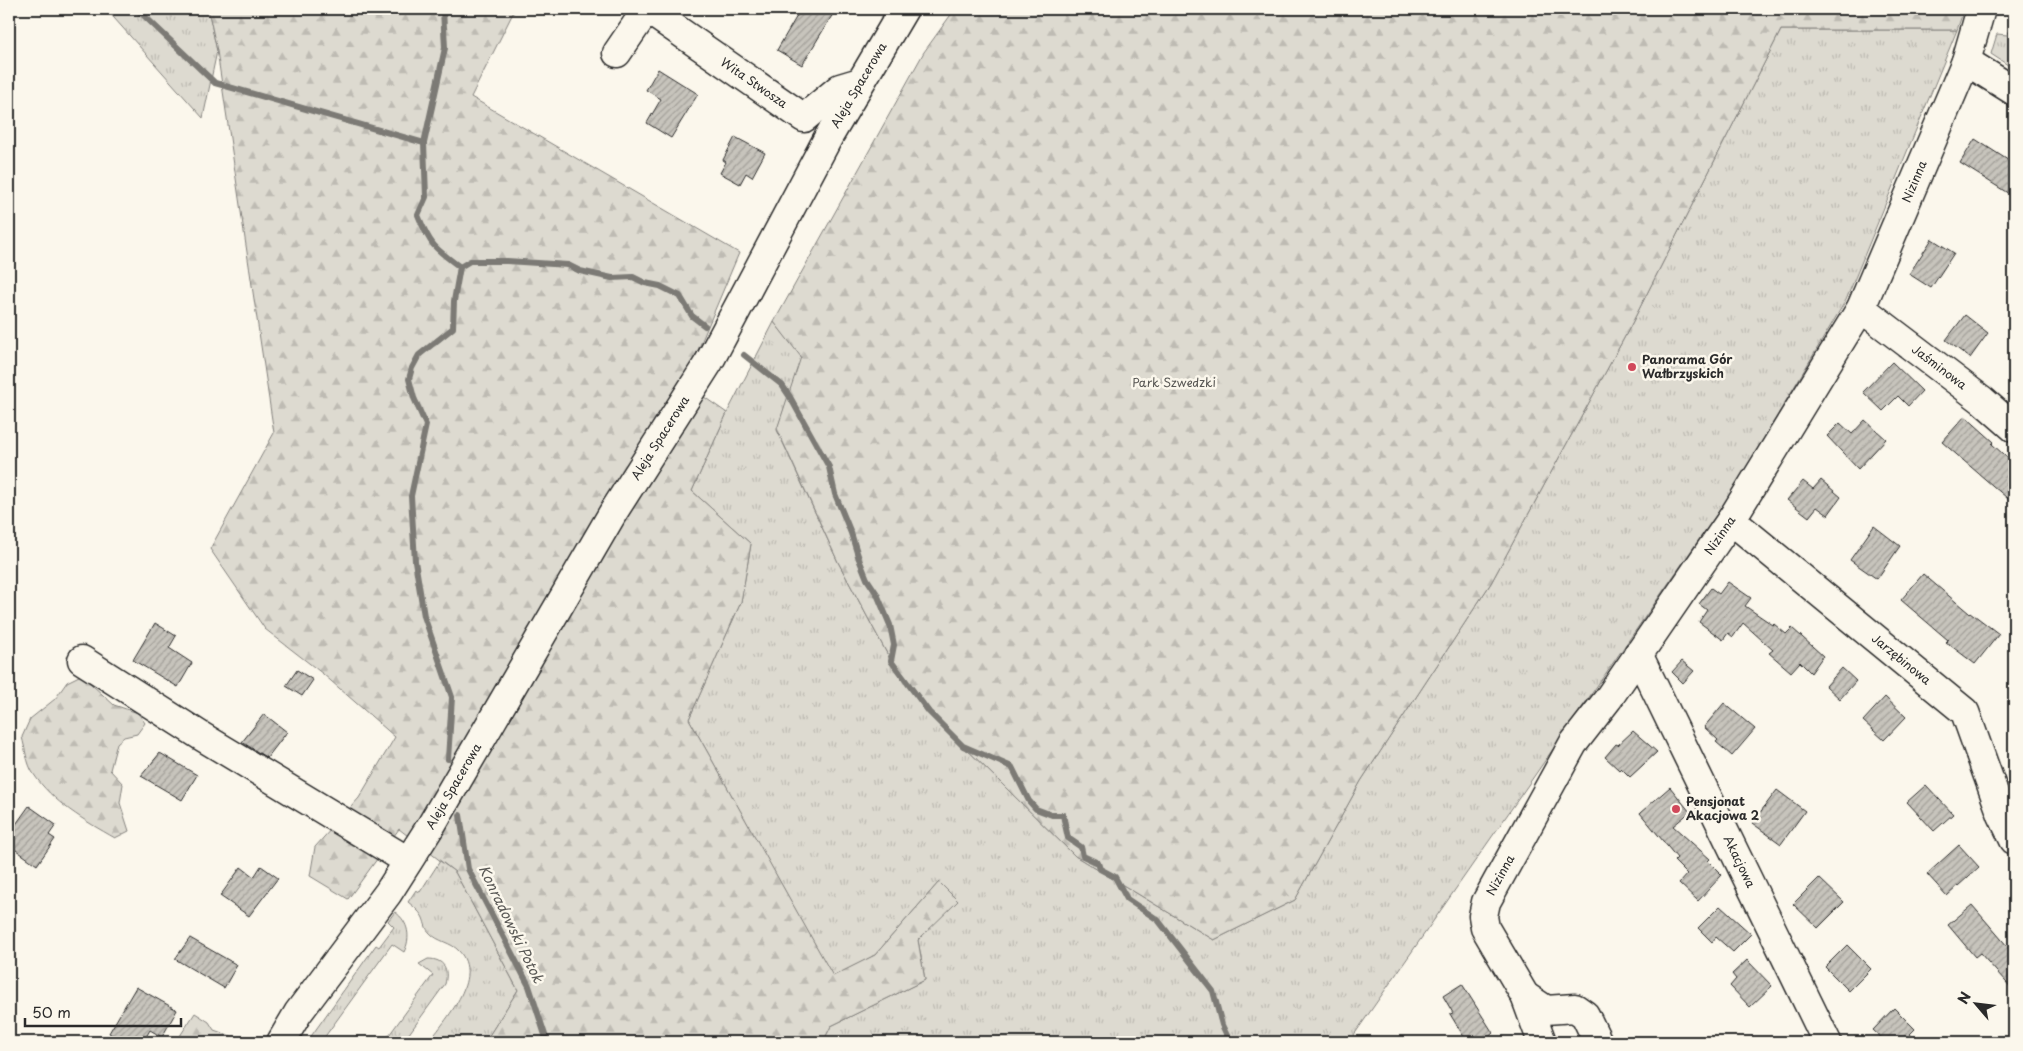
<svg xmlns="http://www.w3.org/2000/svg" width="2023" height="1051" viewBox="0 0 2023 1051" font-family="'Playpen Sans',sans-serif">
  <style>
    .grass { fill: url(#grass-tufts); stroke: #84827e }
    .forest { fill: url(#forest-firs); stroke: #84827e }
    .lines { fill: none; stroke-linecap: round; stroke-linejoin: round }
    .stream { stroke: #7b7a75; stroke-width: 6 }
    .building { fill: url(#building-hatch); stroke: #2b2b2b }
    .minor-casing { stroke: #2b2b2b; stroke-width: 31 }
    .minor { stroke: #fbf7ec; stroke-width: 28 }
    .poi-dot { fill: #d1495b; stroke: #fbf7ec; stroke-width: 2 }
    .labels { text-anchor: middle; stroke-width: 5; stroke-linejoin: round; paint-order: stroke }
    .street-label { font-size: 12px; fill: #2b2b2b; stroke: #fbf7ec }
    .poi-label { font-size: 12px; font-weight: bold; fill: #2b2b2b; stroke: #fbf7ec; text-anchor: start }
    .park-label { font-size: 12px; fill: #585754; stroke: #fbf7ec }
    .water-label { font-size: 14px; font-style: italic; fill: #5a5956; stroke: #fbf7ec }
  </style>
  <defs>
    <pattern id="grass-tufts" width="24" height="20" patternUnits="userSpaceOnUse" patternTransform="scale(1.25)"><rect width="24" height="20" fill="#dddad0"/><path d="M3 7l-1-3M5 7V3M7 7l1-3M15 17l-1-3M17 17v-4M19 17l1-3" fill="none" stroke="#bebbb3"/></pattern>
    <pattern id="forest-firs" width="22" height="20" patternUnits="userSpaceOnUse" patternTransform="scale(1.25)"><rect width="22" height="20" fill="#dddad0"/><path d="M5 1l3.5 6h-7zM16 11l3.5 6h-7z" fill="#bebbb3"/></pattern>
    <pattern id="building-hatch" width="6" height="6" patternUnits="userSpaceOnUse" patternTransform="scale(1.25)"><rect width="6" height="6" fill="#c7c4bc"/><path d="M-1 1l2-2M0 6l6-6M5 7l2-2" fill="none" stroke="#a29f99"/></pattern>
  </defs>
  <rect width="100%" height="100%" fill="#fbf7ec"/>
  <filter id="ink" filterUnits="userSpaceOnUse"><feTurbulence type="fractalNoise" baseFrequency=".02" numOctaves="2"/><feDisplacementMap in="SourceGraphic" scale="10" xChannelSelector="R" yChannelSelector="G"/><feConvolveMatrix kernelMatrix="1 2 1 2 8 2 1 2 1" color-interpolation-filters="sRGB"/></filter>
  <g filter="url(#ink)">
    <!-- grass -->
    <g class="grass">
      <polygon points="106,9 208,9 217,51 203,118"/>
      <polygon points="2014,24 2014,69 1991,54 1997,34 2007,35"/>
      <polygon points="1781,30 1957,30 1846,300 1730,495 1349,1042 823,1042 831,1026 925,980 918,940 939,882 875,955 833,977 689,719 741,602 751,544 692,491 727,413 774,322 802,357 777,430 838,562 891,661 929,712 1075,856 1214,940 1295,900 1361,781 1491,583 1629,329"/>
      <path d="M 440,861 L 455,872 L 518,990 L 485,1042 L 429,1042 C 445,1020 484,978 459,951 C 451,942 438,942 430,933 C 425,929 425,921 422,916 C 419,911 413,906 408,902 L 416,890 L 420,892 Z"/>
      <path d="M 395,912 C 409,922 411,938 404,952 L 392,944 L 321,1042 L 307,1042 L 376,945 L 379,947 L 394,927 L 388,921 Z"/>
      <path d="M 428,959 C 444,959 449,969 445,984 L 403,1042 L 384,1042 L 433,975 L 419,964 Z"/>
    </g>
    <!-- forest -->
    <g class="forest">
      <polygon points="208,9 515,9 471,97 739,253 684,383 727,413 692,491 751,544 741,602 689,719 833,976 875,955 939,882 958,901 918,940 925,980 831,1026 823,1042 485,1042 518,990 455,872 399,829 348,899 310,876 315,847 359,798 395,737 323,674 265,629 210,549 274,433 217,51"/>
      <polygon points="955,9 1964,9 1957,30 1781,30 1629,329 1491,583 1361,781 1295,900 1214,940 1075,856 929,712 891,661 838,562 777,429 801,357 774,322 924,52"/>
      <path d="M 81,675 L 114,705 L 138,713 L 145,723 L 137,734 L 124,737 L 117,743 L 110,770 L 123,784 L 120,803 L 129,831 L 115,838 C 85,821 52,802 33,773 C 27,764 25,748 22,737 L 30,719 L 55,699 L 67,682 Z"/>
      <polygon points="195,1013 209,1022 214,1030 248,1042 176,1042"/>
    </g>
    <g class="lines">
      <!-- stream -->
      <g class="stream">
        <polyline points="137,9 215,83 424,143"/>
        <path d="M 443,9 L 445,48 L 424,143 L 426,197 L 418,215 C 430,245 434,248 460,267 L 454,301 L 453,328 L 419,355 L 412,368 L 409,379 L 414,398 L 426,425 L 411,496 L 415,561 L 424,616 L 452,697 L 448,759"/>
        <polyline points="460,267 470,261 507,261 568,265 580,271 612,278 633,277 645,283 660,286 680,296 692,316 705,326"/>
        <polyline points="744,355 782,385 790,397 829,467 835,494 851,533 859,559 867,579 877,594 890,625 894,645 891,661 929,712 963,746 1012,767 1029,801 1036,809 1052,815 1063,815 1068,838 1081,847 1083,856 1098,863 1100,869 1115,877 1127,899 1158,920 1213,991 1222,1025 1230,1042"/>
        <polyline points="460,815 468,869 529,986 545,1035 545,1042"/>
      </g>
    </g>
    <!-- building -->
    <g class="building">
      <polygon points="801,9 836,9 802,65 777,50"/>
      <polygon points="658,69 698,94 671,138 647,123 661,99 646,90"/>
      <polygon points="735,137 765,153 752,177 746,173 740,184 720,173 726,162 723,160"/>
      <polygon points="1975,139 2014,164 2014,197 1960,163"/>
      <polygon points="1932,239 1954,253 1931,288 1909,274"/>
      <polygon points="1965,315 1988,333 1970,358 1946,340"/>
      <polygon points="1892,362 1922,391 1908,406 1898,396 1883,411 1863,392"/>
      <polygon points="1965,416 1994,442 1992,444 2014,464 2014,504 1942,442"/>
      <polygon points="1865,420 1886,439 1858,469 1827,436 1840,423 1852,434"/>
      <polygon points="1821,480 1841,497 1828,515 1817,507 1809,517 1787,500 1803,481 1813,489"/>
      <polygon points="1874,526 1900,546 1877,579 1850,560"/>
      <polygon points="1923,574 1969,613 1970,612 1999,634 1975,664 1946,642 1948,640 1901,600"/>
      <polygon points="1728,582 1751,598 1745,606 1773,625 1774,624 1786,634 1792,628 1823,656 1811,673 1800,662 1791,672 1769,653 1773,650 1743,623 1733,637 1728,633 1723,640 1699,622 1707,610 1699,604 1711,588 1719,594"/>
      <polygon points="155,623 176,636 169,648 192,663 178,687 133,660"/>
      <polygon points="1682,661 1694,671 1683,683 1672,672"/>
      <polygon points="1842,668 1856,681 1840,699 1826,686"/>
      <polygon points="297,670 313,680 302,696 286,686"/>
      <polygon points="1885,697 1906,717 1884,740 1863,721"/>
      <polygon points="1724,703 1755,729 1732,756 1716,742 1718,740 1704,727"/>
      <polygon points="264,714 287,732 267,758 242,742"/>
      <polygon points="1633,731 1657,752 1630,777 1621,768 1619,770 1605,757 1616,744 1618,745"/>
      <polygon points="160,753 197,775 182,800 141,776"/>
      <polygon points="1926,785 1953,814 1934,831 1907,802"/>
      <polygon points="1670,787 1690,812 1673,826 1710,859 1708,861 1722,875 1698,901 1679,883 1687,874 1674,861 1677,858 1640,813"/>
      <polygon points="1777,790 1805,811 1781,844 1752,823"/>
      <polygon points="29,806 56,825 49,835 55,839 37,865 9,845 9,834"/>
      <polygon points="1959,845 1979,867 1947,896 1927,874"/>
      <polygon points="261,866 278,878 249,916 220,896 241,867 254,877"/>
      <polygon points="1819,878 1844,902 1818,928 1793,904"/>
      <polygon points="1972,905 2014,954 2014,991 1980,953 1975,957 1948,925"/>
      <polygon points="1720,906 1751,934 1733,952 1716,937 1712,942 1698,928"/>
      <polygon points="190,938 237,965 224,988 175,959"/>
      <polygon points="1847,945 1871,969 1849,991 1825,967"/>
      <polygon points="1747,960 1772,986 1750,1007 1730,986 1736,979 1732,974"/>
      <polygon points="1462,984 1493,1033 1483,1042 1467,1042 1450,1014 1453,1013 1443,996"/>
      <polygon points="136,987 177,1010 162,1037 150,1030 143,1042 124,1042 109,1033"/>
      <polygon points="1894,1008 1915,1029 1910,1034 1917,1042 1886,1042 1873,1030"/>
    </g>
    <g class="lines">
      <defs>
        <g id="minor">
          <path id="s1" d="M 647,9 L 804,118 L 840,88 L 860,82"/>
          <polyline points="617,53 647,9"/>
          <polyline points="1966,61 2014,91"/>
          <path id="s2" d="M 1861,308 L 1982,400 L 2014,428"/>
          <path id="s3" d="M 1731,520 L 1965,712 L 2002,815 L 2014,840"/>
          <path id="s4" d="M 1638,654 L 1827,1042"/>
          <polyline points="82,660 201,736 408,861"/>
          <polyline points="1525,996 1546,1010 1575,1008 1585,1015 1598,1042"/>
          <path id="s5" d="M 281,1042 L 298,1013 L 388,893 L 432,824 L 614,511 L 709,362 L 829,136 L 904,9"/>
          <path id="s6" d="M 1542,1042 L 1525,996 L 1485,928 L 1483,916 L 1486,902 L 1573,744 L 1608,699 L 1731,520 L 1861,308 L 1966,61 L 1981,9"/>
        </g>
      </defs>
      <!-- minor casing -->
      <use href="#minor" class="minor-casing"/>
      <!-- minor -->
      <use href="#minor" class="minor"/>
    </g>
  </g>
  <!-- markers -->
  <g class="poi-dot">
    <circle cx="1632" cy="367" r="5"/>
    <circle cx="1676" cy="809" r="5"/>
  </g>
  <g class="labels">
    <!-- street labels -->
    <g class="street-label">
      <text dy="4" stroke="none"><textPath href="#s1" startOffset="130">Wita Stwosza</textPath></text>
      <text dy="4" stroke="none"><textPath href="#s5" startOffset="1119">Aleja Spacerowa</textPath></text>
      <text dy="4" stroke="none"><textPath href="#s6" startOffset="995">Nizinna</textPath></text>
      <text dy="4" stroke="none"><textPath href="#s2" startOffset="98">Jaśminowa</textPath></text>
      <text dy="4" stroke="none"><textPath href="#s5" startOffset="714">Aleja Spacerowa</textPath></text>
      <text dy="4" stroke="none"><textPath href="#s6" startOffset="590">Nizinna</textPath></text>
      <text dy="4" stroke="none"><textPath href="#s3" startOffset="220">Jarzębinowa</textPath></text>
      <text dy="4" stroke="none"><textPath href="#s5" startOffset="309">Aleja Spacerowa</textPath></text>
      <text dy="4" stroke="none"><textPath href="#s4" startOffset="231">Akacjowa</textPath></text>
      <text dy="4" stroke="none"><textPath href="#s6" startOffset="185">Nizinna</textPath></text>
    </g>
    <!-- poi labels -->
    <g class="poi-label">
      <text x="1642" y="364">Panorama Gór<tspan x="1642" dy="14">Wałbrzyskich</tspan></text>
      <text x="1686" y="806">Pensjonat<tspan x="1686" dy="14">Akacjowa 2</tspan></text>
    </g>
    <!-- park labels -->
    <g class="park-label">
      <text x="1174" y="387">Park Szwedzki</text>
    </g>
    <!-- water labels -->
    <g class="water-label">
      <text transform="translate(511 924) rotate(64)" y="5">Konradowski Potok</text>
    </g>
  </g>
  <!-- margin -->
  <rect width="2023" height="1051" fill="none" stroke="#fbf7ec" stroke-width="30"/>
  <rect x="15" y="15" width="1993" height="1021" fill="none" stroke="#2b2b2b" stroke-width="2" filter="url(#ink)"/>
  <!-- north arrow -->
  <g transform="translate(1976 1004) rotate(298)" stroke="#fbf7ec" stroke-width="4" paint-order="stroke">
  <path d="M0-4L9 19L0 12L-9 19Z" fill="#2b2b2b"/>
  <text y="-8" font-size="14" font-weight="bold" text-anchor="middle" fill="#2b2b2b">N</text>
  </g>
  <!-- scale -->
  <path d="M25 1018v8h156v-8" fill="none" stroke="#2b2b2b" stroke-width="2.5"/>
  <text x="32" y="1018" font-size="15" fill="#2b2b2b" stroke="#fbf7ec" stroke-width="4" paint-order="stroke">50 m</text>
</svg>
